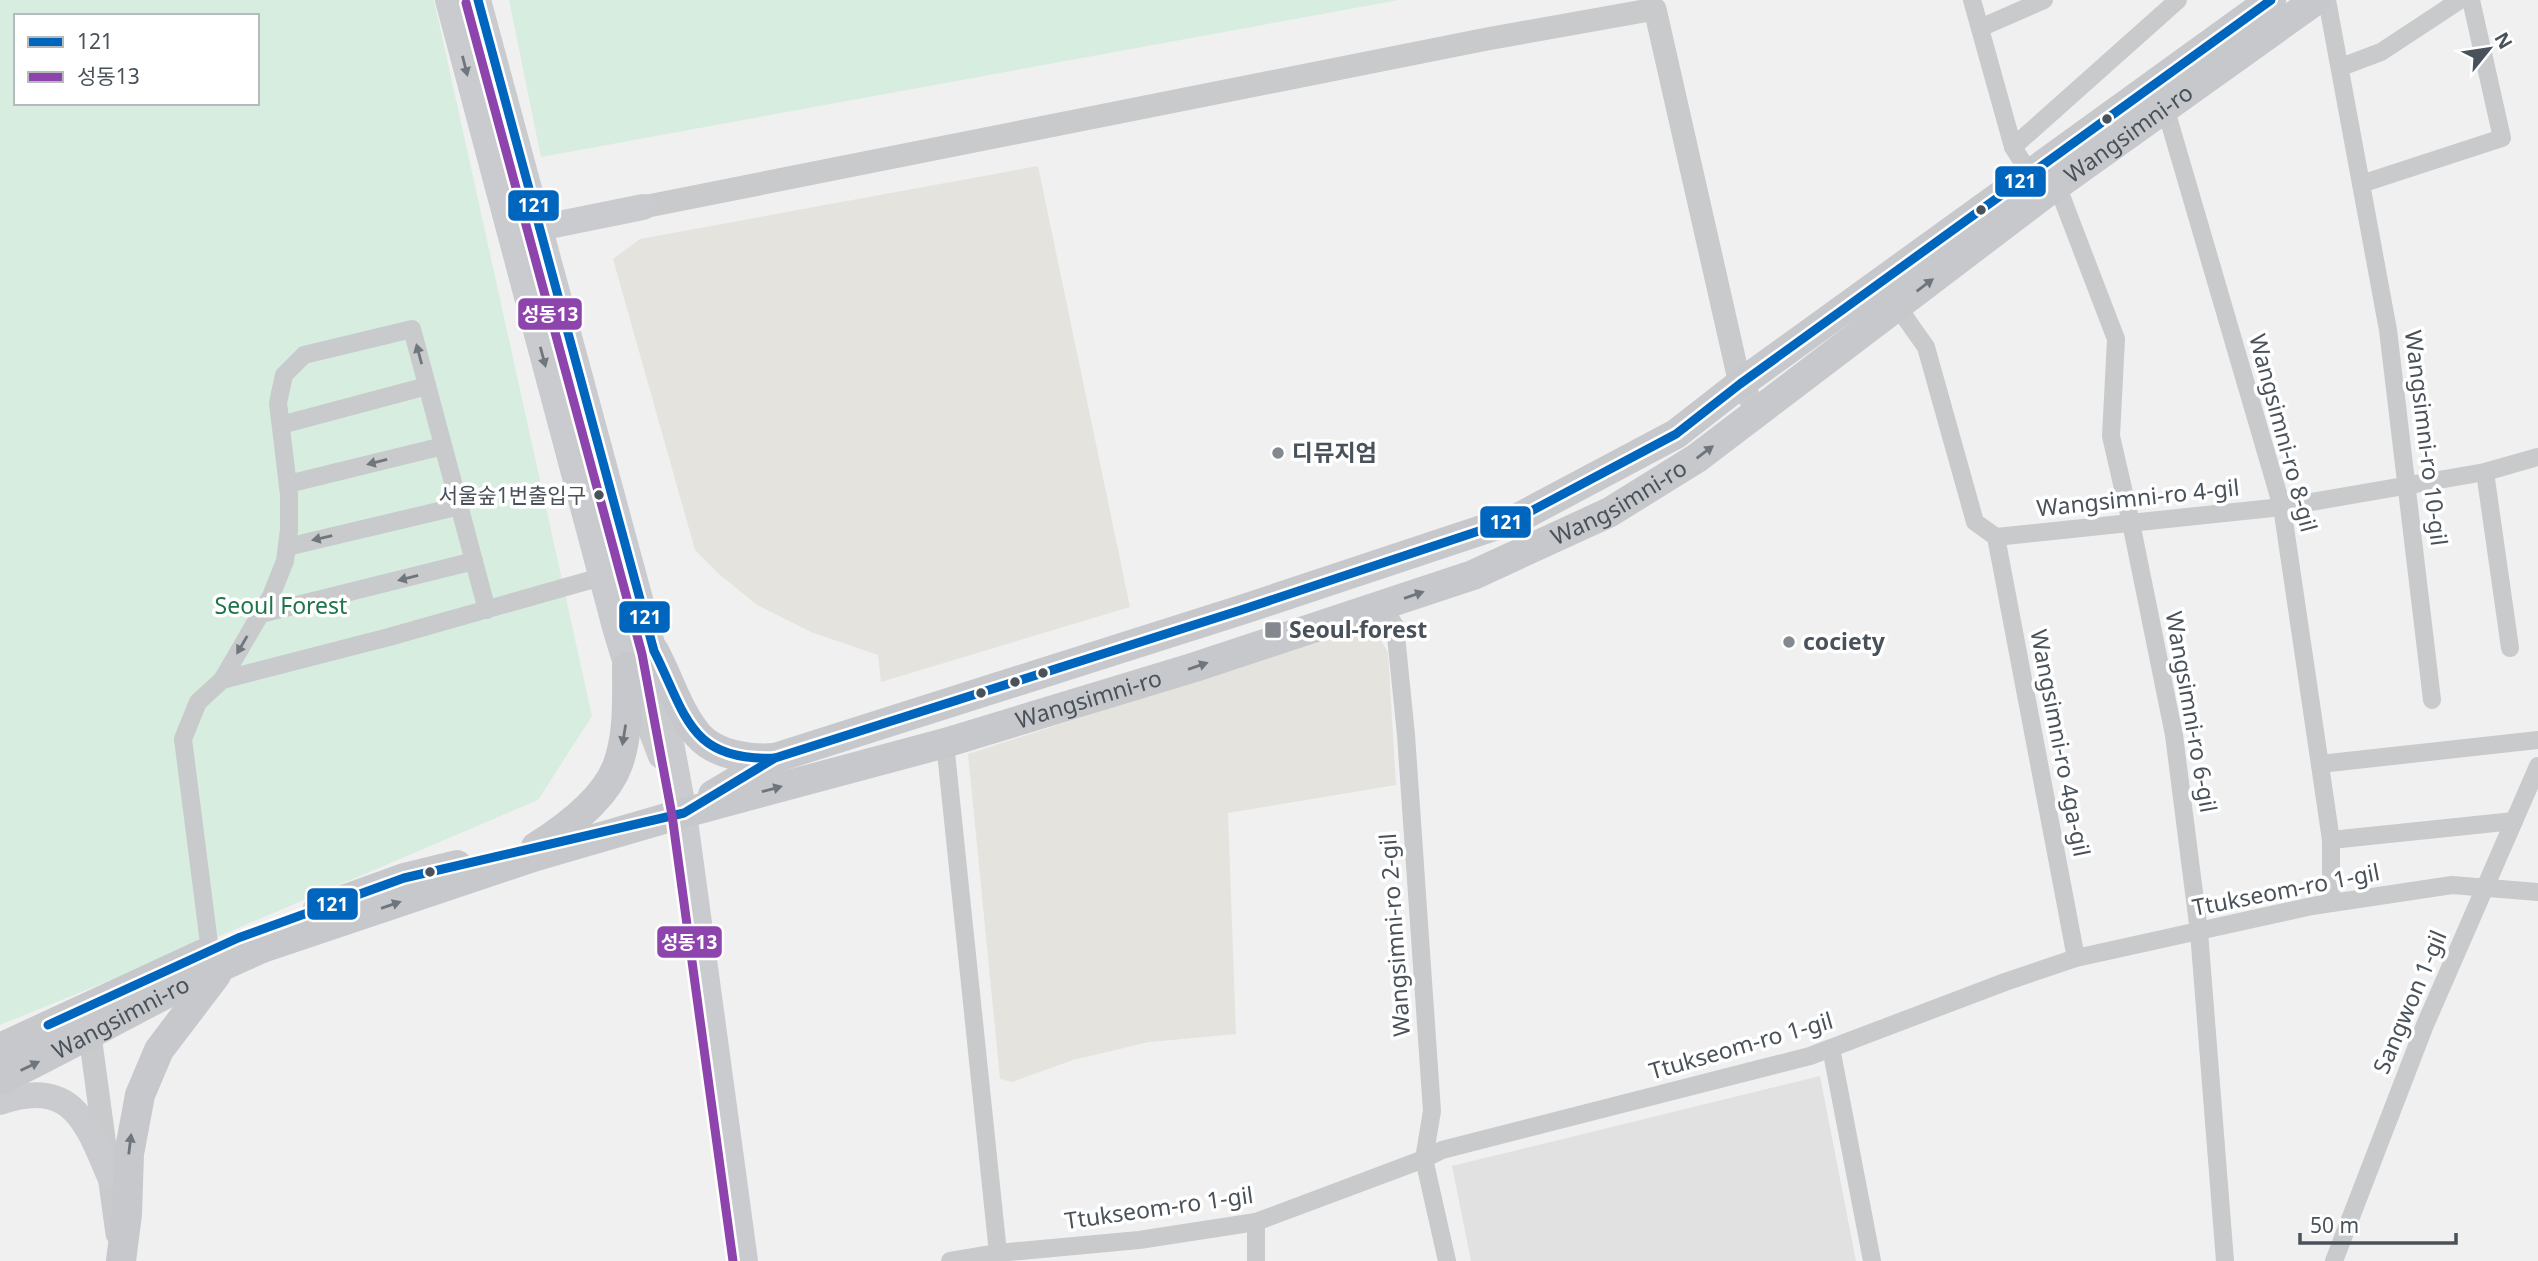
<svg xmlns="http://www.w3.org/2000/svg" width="2538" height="1261" viewBox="0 0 2538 1261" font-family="'Noto Sans','Noto Sans KR',sans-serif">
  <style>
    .commercial { fill: #e5e3de }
    .education { fill: #e2e1e1 }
    .green { fill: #d7ede0; fill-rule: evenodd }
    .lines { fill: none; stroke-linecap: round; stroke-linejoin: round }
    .minor { stroke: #c8cacb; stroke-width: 18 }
    .tertiary { stroke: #c8cacb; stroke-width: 23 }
    .secondary { stroke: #c9cbce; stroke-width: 26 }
    .primary { stroke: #c6c8cb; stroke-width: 30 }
    .bus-1-casing { stroke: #fff; stroke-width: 14 }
    .bus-2-casing { stroke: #fff; stroke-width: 14 }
    .bus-1 { stroke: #0065bd; stroke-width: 9 }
    .bus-2 { stroke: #8e44ad; stroke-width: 9 }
    .oneway { fill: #6f767d }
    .oneway2 { fill: #6e757c }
    .oneway3 { fill: #6f767c }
    .bus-dot { fill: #49525a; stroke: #fff; stroke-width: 2.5 }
    .poi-dot { fill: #83898e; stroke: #fff; stroke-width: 2.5 }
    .labels { text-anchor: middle; stroke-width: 7; stroke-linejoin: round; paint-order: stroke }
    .bus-label { font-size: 21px; fill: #49525a; stroke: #fff; text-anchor: end }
    .street-label { font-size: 23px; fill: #49525a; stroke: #fff }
    .poi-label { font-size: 23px; font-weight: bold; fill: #49525a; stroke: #fff; text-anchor: start }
    .park-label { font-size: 23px; fill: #21744c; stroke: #fff }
    .line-badge { stroke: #fff; stroke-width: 2.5 }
    .badge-label { font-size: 19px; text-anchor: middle; font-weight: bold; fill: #fff }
  </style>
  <rect width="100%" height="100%" fill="#f0f0f0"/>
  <!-- commercial -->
  <g class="commercial">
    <polygon points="1038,166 1130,607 881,682 878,655 811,632 757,605 719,574 695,550 613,259 640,239"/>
    <polygon points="1372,623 1388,653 1396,785 1228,813 1236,1034 1149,1042 1073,1060 1012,1082 1000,1079 968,754"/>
  </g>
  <!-- education -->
  <polygon class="education" points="1820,1076 1856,1261 1471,1261 1452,1166"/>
  <!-- green -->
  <g class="green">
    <path d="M 0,0 L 434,0 L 592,716 L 538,800 L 224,934 L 0,1025 ZM 16,16 L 257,16 L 257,103 L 16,103 Z"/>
    <polygon points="509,0 1399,0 541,157"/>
  </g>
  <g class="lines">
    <!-- minor -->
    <g class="minor">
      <polyline points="1972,0 2013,147 2030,174"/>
      <polyline points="2327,0 2388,330 2432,700"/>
      <polyline points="1980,28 2044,0"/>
      <polyline points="2341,67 2381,52 2460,0"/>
      <polyline points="2165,107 2282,507 2331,840 2331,903"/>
      <polyline points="2013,147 2178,0"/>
      <polyline points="2361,184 2502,138 2471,0"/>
      <polyline points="2057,185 2116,339 2111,436 2131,523 2174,735 2199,932 2225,1261"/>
      <polyline points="1897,306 1926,347 1975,522 1996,537 2282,507 2485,472 2538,457"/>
      <polyline points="281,425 427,386"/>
      <polyline points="2485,472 2510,648"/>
      <polyline points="288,484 443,446"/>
      <polyline points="1996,537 2076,958"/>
      <polyline points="287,547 460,506"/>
      <polyline points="1382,606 1395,626 1406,735 1432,1111 1424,1159 1447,1261"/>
      <polyline points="261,614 474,561"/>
      <polyline points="222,680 271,596 285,561 289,530 289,495 278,403 284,375 304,355 412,329 487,610"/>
      <polyline points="945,743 998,1253"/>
      <polyline points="2320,764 2538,740"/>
      <polyline points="2331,840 2514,821"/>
      <polyline points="210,951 183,739 198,702 222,680 389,637 601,577"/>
      <polyline points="1831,1048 1872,1261"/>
      <polyline points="1256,1222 1256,1261"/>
      <polyline points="950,1261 998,1253 1139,1240 1256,1222 1424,1159 1442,1150 1810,1056 2005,982 2076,958 2312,906 2452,885 2538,892"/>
      <polyline points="2334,1261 2425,1025 2538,766"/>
    </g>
    <!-- tertiary -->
    <g class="tertiary">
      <polyline points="643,207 1487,39 1655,9 1740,384 1759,412"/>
      <polyline points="88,1021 117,1234"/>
    </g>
    <!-- secondary -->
    <g class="secondary">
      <polyline points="448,0 616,631 627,667 661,756"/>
      <polyline points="478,0 654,651 684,813 745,1261"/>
      <polyline points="539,228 643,207"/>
      <path d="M 0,1102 C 71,1078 86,1120 109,1175"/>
    </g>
    <!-- primary -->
    <g class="primary">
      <path d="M 654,651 C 669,678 678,712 698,735 C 715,755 750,760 775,758"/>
      <polyline points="713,795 775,758 1241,610 1518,518 1676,434 1740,384 2271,0"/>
      <path d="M 536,847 C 566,828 606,798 618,764 C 629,733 627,698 627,667"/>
      <polyline points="318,909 404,878 457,865"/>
      <polyline points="0,1048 203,954"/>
      <path id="s1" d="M 0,1080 C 89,1037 174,985 265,947 L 536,856 L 684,813 L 945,743 L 1195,667 L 1473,575 L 1610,512 L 1697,458 L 2043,195 L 2316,0"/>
      <polyline points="121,1261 127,1214 129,1154 140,1095 159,1050 216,975"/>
    </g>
    <defs>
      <g id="bus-1">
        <path d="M 478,0 L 654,651 C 686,714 689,762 775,758"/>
        <polyline points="48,1025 238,938 404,878 684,813 775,758 1241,610 1518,518 1676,434 1740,384 2271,0"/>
      </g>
      <polyline id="bus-2" points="466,3 642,654 672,815 733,1261"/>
    </defs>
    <!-- bus-1 casing -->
    <use href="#bus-1" class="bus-1-casing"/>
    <!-- bus-2 casing -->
    <use href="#bus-2" class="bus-2-casing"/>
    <!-- bus-1 -->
    <use href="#bus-1" class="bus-1"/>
    <!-- bus-2 -->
    <use href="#bus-2" class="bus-2"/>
  </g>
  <!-- one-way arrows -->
  <defs><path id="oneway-solid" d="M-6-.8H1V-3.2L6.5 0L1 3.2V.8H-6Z" transform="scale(1.75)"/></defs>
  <g class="oneway">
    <use href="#oneway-solid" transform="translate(465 66) rotate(76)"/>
    <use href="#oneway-solid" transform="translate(543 357) rotate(75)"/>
  </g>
  <g class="oneway2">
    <use href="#oneway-solid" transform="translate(1925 285) rotate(-37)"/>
    <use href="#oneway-solid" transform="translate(1705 452) rotate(-37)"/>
    <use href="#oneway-solid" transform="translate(1414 595) rotate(-19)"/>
    <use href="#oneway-solid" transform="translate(1198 666) rotate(-19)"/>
    <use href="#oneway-solid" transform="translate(624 735) rotate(99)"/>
    <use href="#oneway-solid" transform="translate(772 789) rotate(-15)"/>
    <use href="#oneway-solid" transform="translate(391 905) rotate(-19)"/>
    <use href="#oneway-solid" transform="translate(30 1066) rotate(-26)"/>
    <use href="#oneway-solid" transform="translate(130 1144) rotate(-83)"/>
  </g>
  <g class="oneway3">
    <use href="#oneway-solid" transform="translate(419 354) rotate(-105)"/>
    <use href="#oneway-solid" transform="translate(377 462) rotate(166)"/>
    <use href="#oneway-solid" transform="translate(322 538) rotate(167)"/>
    <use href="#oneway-solid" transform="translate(408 578) rotate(166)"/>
    <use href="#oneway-solid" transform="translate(242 645) rotate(120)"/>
  </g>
  <!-- markers -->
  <g class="bus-dot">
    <circle cx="2107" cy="119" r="6"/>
    <circle cx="1981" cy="210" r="6"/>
    <circle cx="599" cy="495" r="6"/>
    <circle cx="1043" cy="673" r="6"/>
    <circle cx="1015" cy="682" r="6"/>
    <circle cx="981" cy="693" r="6"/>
    <circle cx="430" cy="872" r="6"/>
  </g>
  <g class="poi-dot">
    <circle cx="1278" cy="453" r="7"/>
    <rect x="1264" y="621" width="18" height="18" rx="3.5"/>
    <circle cx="1789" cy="642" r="7"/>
  </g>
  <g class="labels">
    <!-- bus labels -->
    <g class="bus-label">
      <text x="586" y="503">서울숲1번출입구</text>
    </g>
    <!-- street labels -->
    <g class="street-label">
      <text dy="8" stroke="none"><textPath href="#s1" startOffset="2354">Wangsimni-ro</textPath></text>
      <text transform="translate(2283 433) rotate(75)" y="8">Wangsimni-ro 8-gil</text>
      <text transform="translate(2426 438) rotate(83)" y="8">Wangsimni-ro 10-gil</text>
      <text transform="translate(2138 498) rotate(-6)" y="8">Wangsimni-ro 4-gil</text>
      <text dy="8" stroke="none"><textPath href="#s1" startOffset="1724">Wangsimni-ro</textPath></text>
      <text dy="8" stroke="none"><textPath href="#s1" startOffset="1157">Wangsimni-ro</textPath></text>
      <text transform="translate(2191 712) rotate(80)" y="8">Wangsimni-ro 6-gil</text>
      <text transform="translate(2060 743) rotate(79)" y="8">Wangsimni-ro 4ga-gil</text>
      <text transform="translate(2286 890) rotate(-11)" y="8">Ttukseom-ro 1-gil</text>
      <text transform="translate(1395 935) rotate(-94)" y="8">Wangsimni-ro 2-gil</text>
      <text transform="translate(2410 1002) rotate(-67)" y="8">Sangwon 1-gil</text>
      <text dy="8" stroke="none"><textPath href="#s1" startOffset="136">Wangsimni-ro</textPath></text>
      <text transform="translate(1741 1046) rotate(-16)" y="8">Ttukseom-ro 1-gil</text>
      <text transform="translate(1159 1208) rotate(-8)" y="8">Ttukseom-ro 1-gil</text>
    </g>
    <!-- poi labels -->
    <g class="poi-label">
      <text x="1292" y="461">디뮤지엄</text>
      <text x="1289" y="638">Seoul-forest</text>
      <text x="1803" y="650">cociety</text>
    </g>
    <!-- park labels -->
    <g class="park-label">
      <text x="281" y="614">Seoul Forest</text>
    </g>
  </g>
  <g class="line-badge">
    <rect x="1994" y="165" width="53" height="33" rx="7" fill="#0065bd"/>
    <rect x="507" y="189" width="53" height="33" rx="7" fill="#0065bd"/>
    <rect x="517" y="297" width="66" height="34" rx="7" fill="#8e44ad"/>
    <rect x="1479" y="505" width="53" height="34" rx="7" fill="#0065bd"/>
    <rect x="618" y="600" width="53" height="34" rx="7" fill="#0065bd"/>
    <rect x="306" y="887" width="53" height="34" rx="7" fill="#0065bd"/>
    <rect x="656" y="925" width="67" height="34" rx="7" fill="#8e44ad"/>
  </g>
  <g class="badge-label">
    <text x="2020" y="188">121</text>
    <text x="534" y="212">121</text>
    <text x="550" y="321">성동13</text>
    <text x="1506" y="529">121</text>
    <text x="645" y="624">121</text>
    <text x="332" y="911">121</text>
    <text x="689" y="949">성동13</text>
  </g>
  <!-- legend -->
  <rect x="14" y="14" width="245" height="91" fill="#ffffff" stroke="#b6babd" stroke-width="2"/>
  <rect x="28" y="37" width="35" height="10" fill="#0065bd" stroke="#b6babd" stroke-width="2"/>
  <text x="77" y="49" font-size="21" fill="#49525a">121</text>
  <rect x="28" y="72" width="35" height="10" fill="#8e44ad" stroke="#b6babd" stroke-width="2"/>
  <text x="77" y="84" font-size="21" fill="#49525a">성동13</text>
  <!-- north arrow -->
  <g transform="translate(2489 49) rotate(60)" stroke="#ffffff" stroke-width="5" paint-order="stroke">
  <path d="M0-5L12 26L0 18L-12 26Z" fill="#49525a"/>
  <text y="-10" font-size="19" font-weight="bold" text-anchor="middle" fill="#49525a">N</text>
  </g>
  <!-- scale -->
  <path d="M2300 1233v10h156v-10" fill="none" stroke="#49525a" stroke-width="3.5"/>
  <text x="2310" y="1233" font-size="21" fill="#49525a" stroke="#ffffff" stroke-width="5" paint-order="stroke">50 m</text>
</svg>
